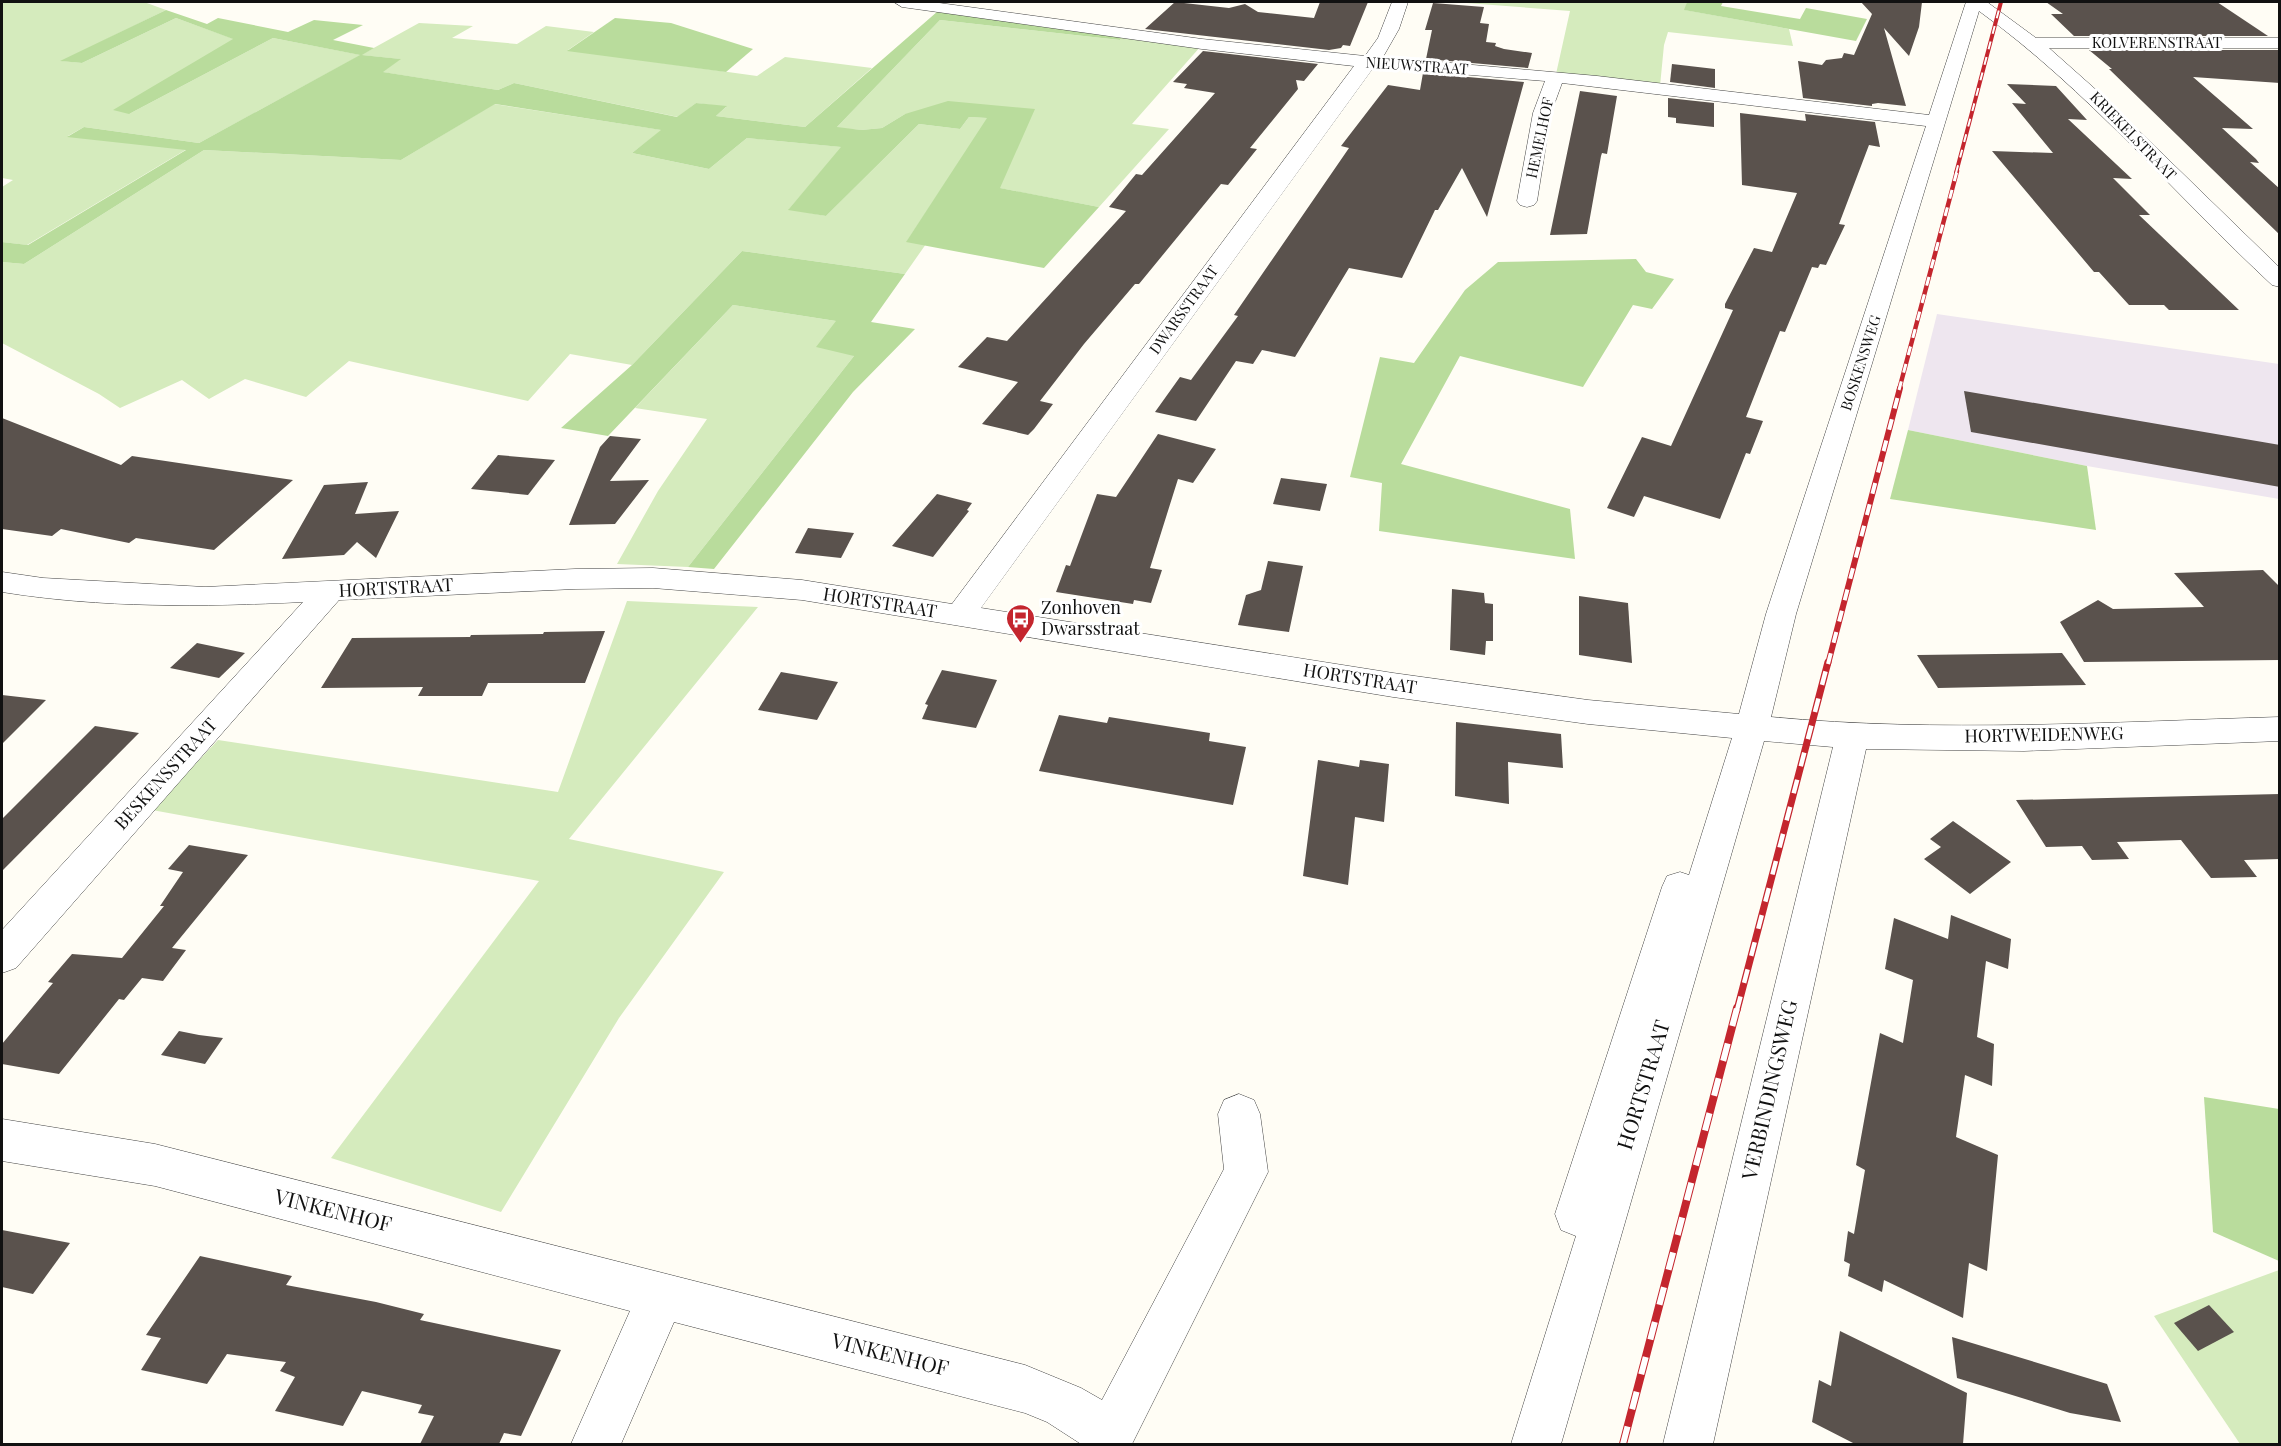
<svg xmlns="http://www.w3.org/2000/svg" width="2281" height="1446" viewBox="0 0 2281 1446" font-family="'Playfair Display',serif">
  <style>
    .industrial { fill: #eee6ef }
    .green { fill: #d5ebbd }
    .forest { fill: #b9dc9c }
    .building { fill: #5a524d }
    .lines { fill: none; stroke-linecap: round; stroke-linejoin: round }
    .minor-casing { stroke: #444; stroke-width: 1 }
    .minor { fill: #fff; fill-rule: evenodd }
    .rail-far4-casing { stroke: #c4262e; stroke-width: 4 }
    .rail-far3-casing { stroke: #c4262e; stroke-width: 4.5 }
    .rail-far2-casing { stroke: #c4262e; stroke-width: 6 }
    .rail-far1-casing { stroke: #c4262e; stroke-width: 7 }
    .rail-casing { stroke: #c4262e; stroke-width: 8 }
    .rail-far4 { stroke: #fff; stroke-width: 2; stroke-dasharray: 8; stroke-linecap: butt }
    .rail-far3 { stroke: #fff; stroke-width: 3; stroke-dasharray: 9; stroke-linecap: butt }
    .rail-far2 { stroke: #fff; stroke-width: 4; stroke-dasharray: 11; stroke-linecap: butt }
    .rail-far1 { stroke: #fff; stroke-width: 4.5; stroke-dasharray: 14; stroke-linecap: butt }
    .rail { stroke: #fff; stroke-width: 6; stroke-dasharray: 18; stroke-linecap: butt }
    .labels { text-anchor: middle; stroke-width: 6; stroke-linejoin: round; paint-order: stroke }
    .far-street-label { font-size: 15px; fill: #111; stroke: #fff }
    .street-label { font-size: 18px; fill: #111; stroke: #fff }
    .poi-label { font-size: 18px; fill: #111; stroke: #fff; text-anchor: start }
    .near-street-label { font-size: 21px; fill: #111; stroke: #fff }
  </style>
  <rect width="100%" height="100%" fill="#fffdf5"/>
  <!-- industrial -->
  <polygon class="industrial" points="1937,314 2279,364 2279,499 2087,466 1908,430"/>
  <!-- green -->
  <g class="green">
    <polygon points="2,2 144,2 166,10 62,61 82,63 176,18 234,39 129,114 273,38 361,55 419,23 473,26 452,38 517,44 546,26 594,32 568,50 757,76 785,57 872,68 805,127 716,116 726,107 696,103 678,117 514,83 498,90 382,72 400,59 361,55 199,143 84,127 68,136 187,149 27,245 2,242 2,187 13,180 2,178"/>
    <polygon points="1453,2 1687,2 1685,10 1789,29 1793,46 1668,32 1664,45 1660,86 1556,74 1570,11"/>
    <polygon points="940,20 1120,40 1123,35 1201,46 1132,124 1169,129 1099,207 999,188 1034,109 905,114 882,128 861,130 836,128"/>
    <polygon points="494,104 662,130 632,153 709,169 747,138 842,147 789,209 826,216 919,124 960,129 969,117 988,118 907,241 926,244 905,274 742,251 632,365 570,354 528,401 349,361 306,397 245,379 209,399 182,380 120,408 99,394 2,343 2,262 24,264 204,150 401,160"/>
    <polygon points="733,305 836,321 854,356 688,567 617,564 658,491 707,419 635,408"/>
    <polygon points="627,601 758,607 569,839 724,872 619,1018 501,1212 331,1158 539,881 152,810 218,740 558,792"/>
    <polygon points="2279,1270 2279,1444 2240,1444 2154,1316"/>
  </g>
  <!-- forest -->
  <g class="forest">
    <polygon points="1687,2 1723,2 1721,6 1800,19 1806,8 1867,19 1856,41 1684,10"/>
    <polygon points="166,10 207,24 218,18 288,32 314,20 363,25 333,40 374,48 362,55 401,59 383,72 498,90 514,83 677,117 696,103 727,106 716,116 805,127 938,11 1123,35 1120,40 940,20 837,127 861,130 882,128 905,114 948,101 1035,109 1000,188 1099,207 1044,268 906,242 987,118 969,117 960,129 919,124 826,216 788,210 841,147 747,138 709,169 632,153 661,130 495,104 401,160 204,150 24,264 2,262 2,242 28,245 186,150 67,137 84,127 199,143 360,55 273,38 129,114 113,110 233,39 176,18 82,63 60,61"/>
    <polygon points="615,18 671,23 753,49 726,72 567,51"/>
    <polygon points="742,251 905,274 871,322 915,329 853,392 714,569 688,567 854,356 816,347 836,321 733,305 608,436 561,428 632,365"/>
    <polygon points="1636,259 1646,272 1674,279 1652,309 1633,305 1583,387 1460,356 1401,464 1570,509 1575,559 1379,531 1382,483 1350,477 1380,357 1414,363 1465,290 1498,262"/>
    <polygon points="1908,430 2087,466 2096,530 1890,499"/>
    <polygon points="2204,1097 2279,1109 2279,1261 2213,1232"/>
  </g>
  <!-- building -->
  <g class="building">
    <polygon points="1175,2 1229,8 1245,4 1258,12 1314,18 1320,2 1368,2 1350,46 1343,45 1341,48 1329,50 1145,29"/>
    <polygon points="1861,2 1922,2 1919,27 1909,56 1884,28 1906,106 1878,103 1872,104 1872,106 1803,98 1798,61 1822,65 1826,60 1842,58 1844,53 1854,55 1872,14"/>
    <polygon points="2046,2 2217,2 2268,36 2074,36 2051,14 2063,14"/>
    <polygon points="1433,3 1484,7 1480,23 1489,24 1486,42 1496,43 1495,46 1504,49 1532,53 1528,68 1426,59 1432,30 1425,30"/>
    <polygon points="2089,50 2280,50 2280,83 2193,77 2253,129 2222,128 2256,159 2259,163 2250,162 2280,189 2280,235 2109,69 2112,69"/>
    <polygon points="1203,51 1318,64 1304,81 1296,80 1298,89 1250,148 1257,149 1228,185 1221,184 1139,284 1135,284 1084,344 1040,401 1053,404 1034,429 1028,435 982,424 1018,382 958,367 987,337 1007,341 1126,211 1109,207 1136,174 1142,175 1215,93 1184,88 1187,84 1173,82"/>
    <polygon points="1672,64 1715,69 1715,88 1670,82"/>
    <polygon points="1423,73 1524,82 1487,217 1462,168 1438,210 1435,210 1402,278 1349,268 1295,357 1262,350 1253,364 1236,361 1196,421 1155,412 1180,377 1191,380 1238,316 1234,315 1349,148 1341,146 1388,85 1420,90"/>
    <polygon points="2007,84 2056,86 2087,120 2068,119 2132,179 2113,178 2150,215 2139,215 2239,310 2169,310 2164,305 2129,305 2099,272 2094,272 1992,151 2053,153 2012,103 2026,104"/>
    <polygon points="1580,91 1617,96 1607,154 1602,153 1601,156 1587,234 1550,235"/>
    <polygon points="1668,98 1714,103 1714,127 1676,123 1676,118 1668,117"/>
    <polygon points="1740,113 1806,121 1805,114 1875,122 1880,147 1869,145 1839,224 1845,225 1826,265 1820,264 1818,268 1812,267 1785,332 1780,331 1766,366 1746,417 1763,421 1750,454 1746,453 1720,519 1644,496 1634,517 1607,508 1642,437 1671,446 1733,310 1725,308 1725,304 1754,248 1772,252 1797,193 1742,185"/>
    <polygon points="1964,391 2280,445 2280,487 1971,432"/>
    <polygon points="2,418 121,465 132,456 293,480 214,550 136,538 129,543 61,529 52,536 2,529"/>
    <polygon points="1158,434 1216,449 1193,483 1178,479 1150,568 1162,570 1151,603 1134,600 1133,604 1056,592 1066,565 1070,566 1097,494 1116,497"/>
    <polygon points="610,436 641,439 610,481 649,480 615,524 569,525 600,447"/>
    <polygon points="498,455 555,460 528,495 471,489"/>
    <polygon points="1281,478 1327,484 1320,511 1273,504"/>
    <polygon points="368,482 355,514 399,511 376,558 357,542 344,555 282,559 324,485"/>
    <polygon points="937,494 972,503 967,510 969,511 933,557 892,546"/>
    <polygon points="808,528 854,533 841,558 795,553"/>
    <polygon points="1268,561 1303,566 1289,632 1238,625 1246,595 1261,590"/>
    <polygon points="2263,570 2280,587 2280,660 2084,662 2060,622 2098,600 2113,609 2204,607 2174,573"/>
    <polygon points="1452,589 1484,593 1485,603 1493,604 1493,641 1486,641 1485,655 1450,650"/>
    <polygon points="1579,596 1628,603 1632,663 1579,655"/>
    <polygon points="605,631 585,683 488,683 482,696 418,696 423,687 321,688 352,638 470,637 471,635 543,634 544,632"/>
    <polygon points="197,643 245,653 219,678 170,668"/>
    <polygon points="2062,653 2086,685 1938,688 1917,655"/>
    <polygon points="942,670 997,680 976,728 922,719 928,705 925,704"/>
    <polygon points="781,672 838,682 817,720 758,710"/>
    <polygon points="2,695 46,700 2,744"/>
    <polygon points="1059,715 1107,723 1109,717 1210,733 1209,741 1246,747 1233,805 1039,771"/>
    <polygon points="1456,722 1561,734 1563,768 1508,762 1509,804 1455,796"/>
    <polygon points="95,726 139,733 2,871 2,819"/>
    <polygon points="1318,760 1359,767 1360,760 1389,764 1384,822 1355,817 1348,885 1303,876"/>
    <polygon points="2280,794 2280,859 2244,860 2257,877 2211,878 2181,840 2117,842 2129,859 2092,860 2082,846 2046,847 2016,800"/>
    <polygon points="1953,821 2011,862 1970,894 1924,859 1941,847 1930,839"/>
    <polygon points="189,845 248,855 172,948 186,950 163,981 142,978 124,1000 119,999 59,1074 2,1064 2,1044 53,983 48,982 72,954 122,958 164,906 160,906 183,872 168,869"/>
    <polygon points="1951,915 2011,939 2008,969 1986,961 1977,1037 1994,1044 1992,1086 1965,1075 1956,1137 1998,1155 1987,1271 1969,1263 1963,1318 1884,1280 1882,1292 1848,1276 1850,1264 1844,1261 1848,1231 1854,1234 1865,1170 1856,1165 1880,1033 1903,1043 1913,980 1885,969 1894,918 1948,939"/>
    <polygon points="179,1031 199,1035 223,1038 205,1064 161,1055"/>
    <polygon points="2,1230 70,1243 33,1294 2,1287"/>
    <polygon points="200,1256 292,1276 286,1285 376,1302 424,1314 420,1320 561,1350 521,1436 504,1433 499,1444 420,1444 434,1416 418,1413 422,1405 362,1391 343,1426 275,1411 295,1377 280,1371 286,1362 227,1354 207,1384 141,1370 161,1338 146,1335"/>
    <polygon points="2209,1305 2234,1332 2198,1351 2174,1323"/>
    <polygon points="1840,1331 1967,1393 1963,1444 1855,1444 1812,1422 1819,1380 1831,1386"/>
    <polygon points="1952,1337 2107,1384 2121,1422 2070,1413 1957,1378"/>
  </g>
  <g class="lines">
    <defs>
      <g id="minor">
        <path d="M 894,2 L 932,2 L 1202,39 L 1365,56 L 1378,38 L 1392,2 L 1408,2 L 1399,29 L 1383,57 L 1597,76 L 1929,115 L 1966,2 L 1987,2 L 2036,38 L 2280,38 L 2280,48 L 2049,48 L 2103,96 L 2280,268 L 2280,287 L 2272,285 C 2174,194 2088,90 1979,11 L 1796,614 L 1771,717 C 1940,733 2110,722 2280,717 L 2280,741 L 2024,751 L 1866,749 L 1713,1444 L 1663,1444 L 1833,747 L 1764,741 L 1561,1444 L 1511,1444 L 1576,1236 L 1561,1230 L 1555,1214 L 1662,887 L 1667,876 L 1680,872 L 1689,875 L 1732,738 L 1588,724 L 1393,697 L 802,600 L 653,588 L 575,589 L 339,600 L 16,968 L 2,973 L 2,930 L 303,602 C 203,607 101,608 2,592 L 2,572 L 43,578 L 205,587 L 575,569 L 653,568 L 802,580 L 952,604 L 1354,66 L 1202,49 L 902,7 ZM 1374,67 L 1545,81 L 1533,113 L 1517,201 L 1520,205 L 1527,207 L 1534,205 L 1537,201 L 1551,113 L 1562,83 L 1926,126 L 1766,614 L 1739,714 L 1588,700 L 1393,673 L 981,608 Z"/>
        <polygon points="1239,1094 1254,1100 1260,1114 1268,1172 1132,1444 1081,1444 1047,1422 1025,1413 674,1322 621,1444 571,1444 630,1311 155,1186 2,1161 2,1119 155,1144 1025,1365 1081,1388 1102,1400 1224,1169 1218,1114 1224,1100"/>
      </g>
    </defs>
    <!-- minor casing -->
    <use href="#minor" class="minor-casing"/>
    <!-- minor -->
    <use href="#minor" class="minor"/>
    <defs>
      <polyline id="rail-far4" points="1956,173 2001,2"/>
      <polyline id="rail-far3" points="1899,390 1957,171"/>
      <polyline id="rail-far2" points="1828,664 1900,388"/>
      <polyline id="rail-far1" points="1737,1010 1828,662"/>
      <polyline id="rail" points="1623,1444 1737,1008"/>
    </defs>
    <!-- rail-far4 casing -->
    <use href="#rail-far4" class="rail-far4-casing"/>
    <!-- rail-far3 casing -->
    <use href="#rail-far3" class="rail-far3-casing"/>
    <!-- rail-far2 casing -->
    <use href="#rail-far2" class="rail-far2-casing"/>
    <!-- rail-far1 casing -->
    <use href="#rail-far1" class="rail-far1-casing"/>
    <!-- rail casing -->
    <use href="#rail" class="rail-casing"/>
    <!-- rail-far4 -->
    <use href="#rail-far4" class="rail-far4"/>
    <!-- rail-far3 -->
    <use href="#rail-far3" class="rail-far3"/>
    <!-- rail-far2 -->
    <use href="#rail-far2" class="rail-far2"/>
    <!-- rail-far1 -->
    <use href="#rail-far1" class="rail-far1"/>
    <!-- rail -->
    <use href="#rail" class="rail"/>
  </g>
  <!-- icons -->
  <defs>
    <symbol id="bus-pin" viewBox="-11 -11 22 30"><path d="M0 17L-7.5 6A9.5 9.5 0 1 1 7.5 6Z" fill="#c4262e" stroke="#fff"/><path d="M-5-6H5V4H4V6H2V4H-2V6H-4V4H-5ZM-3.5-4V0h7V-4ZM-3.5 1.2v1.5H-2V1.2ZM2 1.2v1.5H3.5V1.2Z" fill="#fff"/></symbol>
  </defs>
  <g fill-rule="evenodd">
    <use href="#bus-pin" x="1004" y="602" width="33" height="45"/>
  </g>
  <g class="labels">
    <!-- far-street labels -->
    <g class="far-street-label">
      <text x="2157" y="48">KOLVERENSTRAAT</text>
      <text transform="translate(1417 66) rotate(4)" y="5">NIEUWSTRAAT</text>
      <text transform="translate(2133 136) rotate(46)" y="5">KRIEKELSTRAAT</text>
      <text transform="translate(1540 138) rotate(-78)" y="5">HEMELHOF</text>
      <text transform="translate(1184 310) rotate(-54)" y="5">DWARSSTRAAT</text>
      <text transform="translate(1861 363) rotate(-72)" y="5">BOSKENSWEG</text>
    </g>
    <!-- street labels -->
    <g class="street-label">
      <text transform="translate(396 588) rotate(-3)" y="6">HORTSTRAAT</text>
      <text transform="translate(880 603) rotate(9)" y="6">HORTSTRAAT</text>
      <text transform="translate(1360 679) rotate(9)" y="6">HORTSTRAAT</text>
      <text transform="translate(2044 735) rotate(-1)" y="6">HORTWEIDENWEG</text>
      <text transform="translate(166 774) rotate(-48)" y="6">BESKENSSTRAAT</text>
    </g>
    <!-- poi labels -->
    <g class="poi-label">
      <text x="1041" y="614">Zonhoven<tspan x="1041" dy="21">Dwarsstraat</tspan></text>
    </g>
    <!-- near-street labels -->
    <g class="near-street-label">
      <text transform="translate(1644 1085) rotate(-73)" y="7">HORTSTRAAT</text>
      <text transform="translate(1770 1090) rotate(-77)" y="7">VERBINDINGSWEG</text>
      <text transform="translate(333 1211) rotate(14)" y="7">VINKENHOF</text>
      <text transform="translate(890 1355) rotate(14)" y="7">VINKENHOF</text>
    </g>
  </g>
  <!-- border -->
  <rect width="2281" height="1446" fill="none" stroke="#111111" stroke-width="6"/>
</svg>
